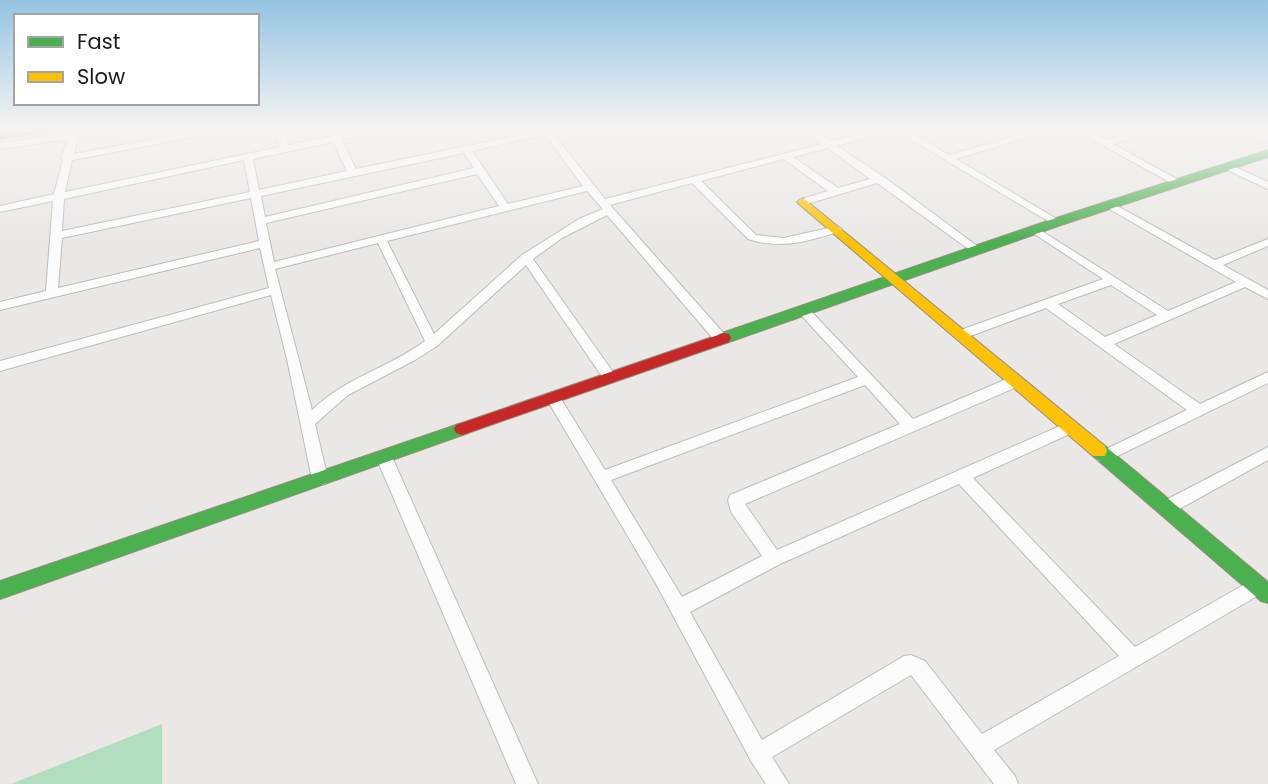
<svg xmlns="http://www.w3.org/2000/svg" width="1268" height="784" viewBox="0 0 1268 784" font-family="Poppins,sans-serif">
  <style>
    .pitch { fill: #b2debf }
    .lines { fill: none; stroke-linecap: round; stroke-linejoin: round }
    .street-casing { stroke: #bdbcba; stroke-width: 2 }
    .fast-casing { stroke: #938e7e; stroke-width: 2 }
    .slow-casing { stroke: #938e7e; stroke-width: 2 }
    .jam-casing { stroke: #938e7e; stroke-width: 2 }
    .street { fill: #fcfbfb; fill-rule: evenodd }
    .fast { fill: #4caf50; fill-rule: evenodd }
    .slow { fill: #ffc107; fill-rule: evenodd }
    .jam { fill: #c62828; fill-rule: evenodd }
    .shaded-wall { fill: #8f8d8b }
  </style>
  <rect width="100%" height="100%" fill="#eae7e4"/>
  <!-- pitch -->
  <polygon class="pitch" points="162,724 162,784 11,784"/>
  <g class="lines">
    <defs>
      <g id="street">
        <path d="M 85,131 L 108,131 L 78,137 L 74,154 L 196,131 L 215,131 L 210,134 L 72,160 L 65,192 L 280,147 L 275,131 L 285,131 L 289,145 L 357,131 L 375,131 L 342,140 L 356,169 L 539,131 L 551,131 L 605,199 L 822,144 L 805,131 L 816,131 L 831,141 L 872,131 L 887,131 L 837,146 L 884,177 L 984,251 L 982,253 L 974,253 L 877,183 L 807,204 L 799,204 L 799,200 L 828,191 L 784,159 L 701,181 L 756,235 L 784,238 L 837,226 L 842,229 L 841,231 C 809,241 781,250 748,239 L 692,183 L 610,205 L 726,336 L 728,339 L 726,342 L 716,342 L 607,215 L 562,238 L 533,259 L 615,375 L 617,378 L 615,381 L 605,381 L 526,265 L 437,346 L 415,360 L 348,395 L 315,424 L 328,479 L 326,484 L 320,485 L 314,484 L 312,479 L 287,359 L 271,295 L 0,371 L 0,361 L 269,288 L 260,248 L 0,310 L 0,302 L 46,291 L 53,201 L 0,212 L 0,206 L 54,194 L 63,160 L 61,158 L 68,139 L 0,149 L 0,143 ZM 545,135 L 583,186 L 508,204 L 472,151 ZM 333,142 L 347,171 L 259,190 L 253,159 ZM 828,148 L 870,179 L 838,188 L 793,157 ZM 464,153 L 474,168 L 265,217 L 261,196 ZM 244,160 L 250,192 L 62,231 L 64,199 ZM 477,174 L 499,206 L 274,262 L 266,223 ZM 587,191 L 603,209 L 579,219 L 522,255 L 434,334 L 387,241 ZM 251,198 L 259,241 L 58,288 L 62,238 ZM 378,243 L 425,341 C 387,369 349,375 312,410 L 275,269 Z"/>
        <polygon points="897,131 908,131 949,155 1032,131 1047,131 956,159 1062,222 1061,224 1053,224"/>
        <polygon points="1077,131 1089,131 1106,140 1138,131 1153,131 1113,144 1182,182 1173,184"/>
        <polygon points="1243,131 1256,131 1268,136 1268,142"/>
        <polygon points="1223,164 1229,164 1268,182 1268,189 1223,168"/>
        <path d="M 1110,202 L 1215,260 L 1268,239 L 1268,246 L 1223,265 L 1268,290 L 1268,299 L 1245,287 L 1114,344 L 1200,404 L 1268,372 L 1268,383 L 1103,463 L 1098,461 L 1095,457 L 1098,453 L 1187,410 L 1046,308 L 965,338 L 960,339 L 954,335 L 955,332 L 1103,279 L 1033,233 L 1032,231 L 1037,228 L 1168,311 L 1236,282 L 1106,207 L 1105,205 ZM 1111,285 L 1157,315 L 1105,337 L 1058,304 Z"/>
        <path d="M 804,307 L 808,308 L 913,419 L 1009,378 L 1014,377 L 1021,382 L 1019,386 L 745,504 L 777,550 L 1069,422 L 1074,424 L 1076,428 L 1074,432 L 973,478 L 1135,647 L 1252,580 L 1258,578 L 1264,580 L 1267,586 L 1264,592 L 994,750 L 1015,776 L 1018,784 L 994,784 L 911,675 L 772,757 L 789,784 L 766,784 L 751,761 L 655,582 L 546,398 L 548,394 L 558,394 L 605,470 L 858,377 L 800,314 L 798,311 ZM 865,385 L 900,424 L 730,495 L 728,500 L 731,512 L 762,556 L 682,597 L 611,480 ZM 959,484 L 1119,656 L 982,734 L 925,661 L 911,655 L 904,656 L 762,740 L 690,612 L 780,564 Z"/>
        <polygon points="1268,447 1268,460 1172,513 1166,515 1160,513 1158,508 1160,503"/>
        <polygon points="384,451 389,453 392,457 538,784 516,784 376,457 379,453"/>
      </g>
      <g id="fast">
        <polygon points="1268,150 1268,157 1061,225 729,342 724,343 717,338 719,334 1053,219"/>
        <polygon points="462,423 468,425 470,429 468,433 0,599 0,581"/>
        <polygon points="1099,444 1105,446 1268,582 1268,603 1261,601 1093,456 1091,451 1093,446"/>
      </g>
      <polygon id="slow" points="803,198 1105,446 1107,451 1105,456 1093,456 799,204 797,202"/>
      <polygon id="jam" points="724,333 729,334 731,338 729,342 462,435 456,433 454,429 456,425"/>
    </defs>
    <!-- street casing -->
    <use href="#street" class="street-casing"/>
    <!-- fast casing -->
    <use href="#fast" class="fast-casing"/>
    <!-- slow casing -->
    <use href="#slow" class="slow-casing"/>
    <!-- jam casing -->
    <use href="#jam" class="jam-casing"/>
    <!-- street -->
    <use href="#street" class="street"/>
    <!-- fast -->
    <use href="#fast" class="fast"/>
    <!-- slow -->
    <use href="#slow" class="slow"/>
    <!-- jam -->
    <use href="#jam" class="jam"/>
  </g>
  <!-- shaded-wall -->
  <polygon class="shaded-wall" points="0,131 46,131 46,132 0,140"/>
  <!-- sky -->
  <linearGradient id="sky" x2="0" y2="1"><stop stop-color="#95c4e2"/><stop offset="0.54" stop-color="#f6f4f3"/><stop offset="1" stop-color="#f6f4f3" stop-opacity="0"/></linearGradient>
  <rect width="1268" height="241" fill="url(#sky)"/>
  <!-- legend -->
  <rect x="14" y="14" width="245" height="91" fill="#ffffff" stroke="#a4a4a4" stroke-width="2"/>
  <rect x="28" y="37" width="35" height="10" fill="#4caf50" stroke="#a4a4a4" stroke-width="2"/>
  <text x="77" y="49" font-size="21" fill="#1b1b1b">Fast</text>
  <rect x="28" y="72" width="35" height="10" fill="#ffc107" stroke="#a4a4a4" stroke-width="2"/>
  <text x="77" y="84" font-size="21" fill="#1b1b1b">Slow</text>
</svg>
